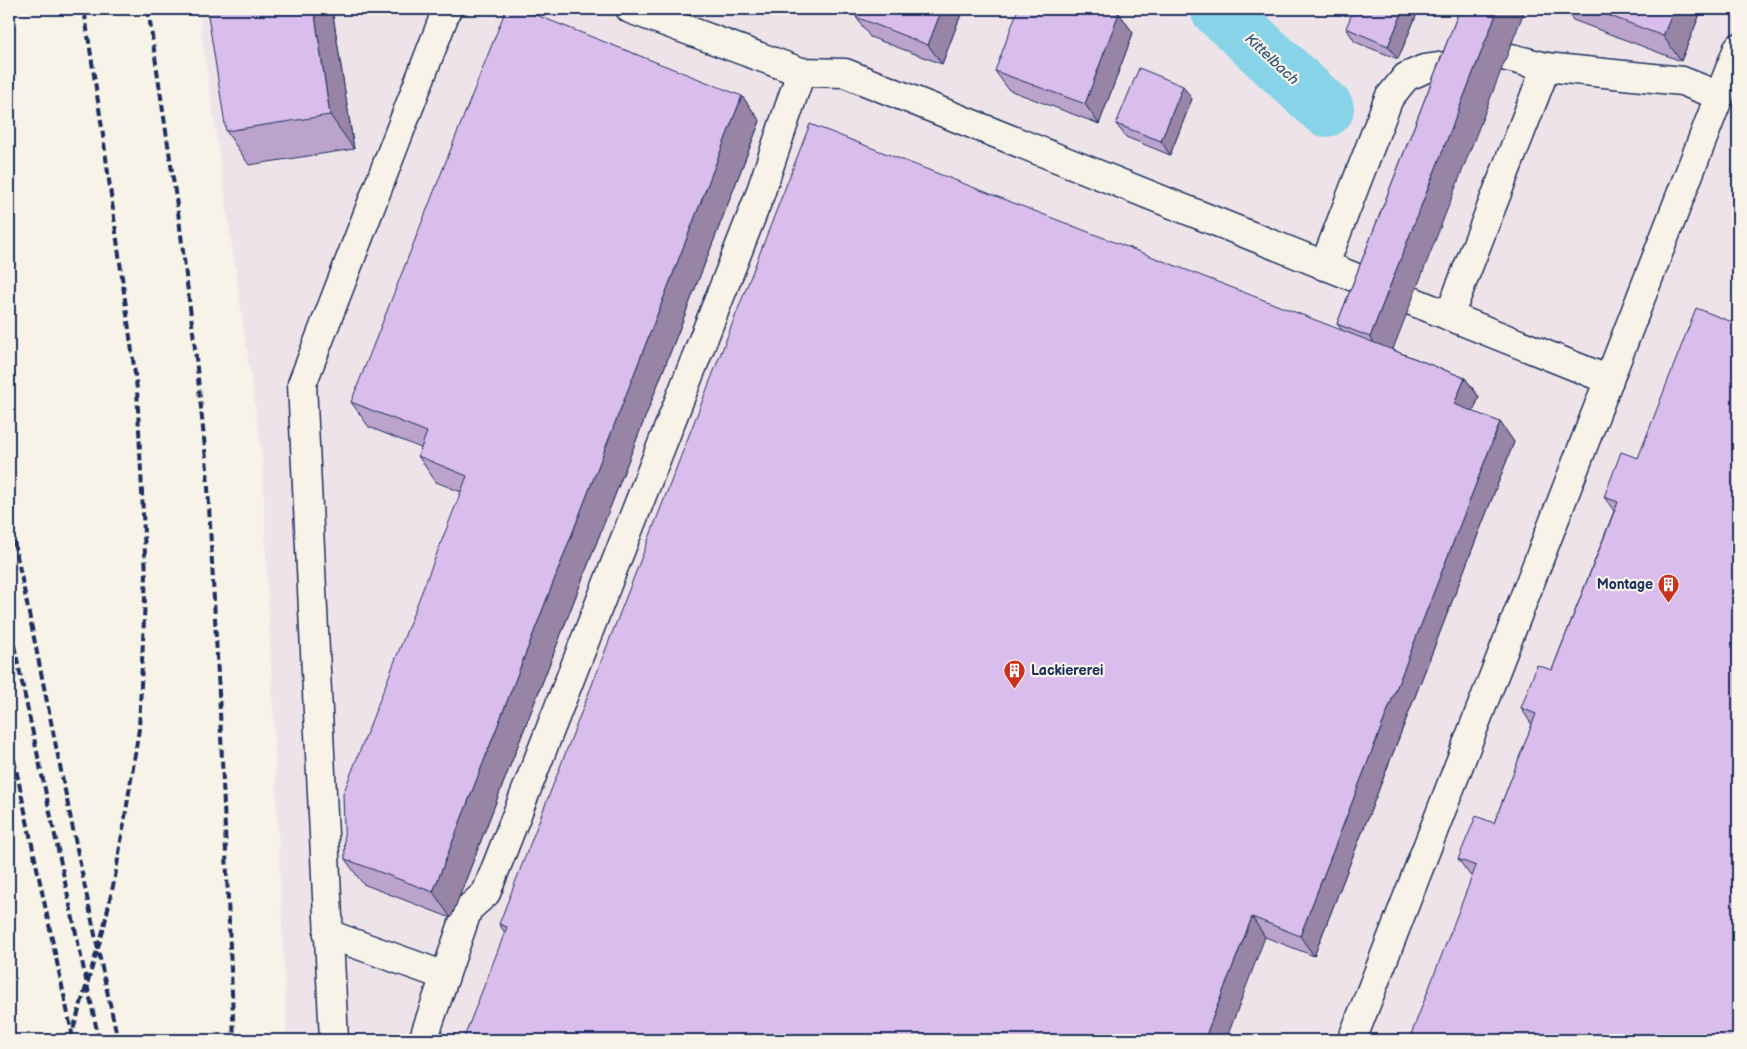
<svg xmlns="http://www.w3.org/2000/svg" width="1747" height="1049" viewBox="0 0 1747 1049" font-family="'Balsamiq Sans',sans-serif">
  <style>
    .built { fill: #eee3e9 }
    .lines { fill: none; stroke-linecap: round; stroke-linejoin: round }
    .river { stroke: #87d3e7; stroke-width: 56 }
    .minor-casing { stroke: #1b2f5e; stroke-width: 31 }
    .minor { stroke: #f7f3e8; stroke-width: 28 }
    .rail { stroke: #1b2f5e; stroke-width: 4; stroke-dasharray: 8 4; stroke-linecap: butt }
    .wall { fill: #bba3cb; stroke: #1b2f5e }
    .shaded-wall { fill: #9884a5; stroke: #1b2f5e }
    .building { fill: #d9bdec; stroke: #1b2f5e }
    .labels { text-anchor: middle; stroke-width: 4.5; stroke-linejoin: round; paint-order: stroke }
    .poi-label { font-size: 14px; font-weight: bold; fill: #1b2f5e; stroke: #f7f3e8; text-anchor: end }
    .water-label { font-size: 15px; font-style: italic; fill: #365880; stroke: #f7f3e8 }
  </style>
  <rect width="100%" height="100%" fill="#f7f3e8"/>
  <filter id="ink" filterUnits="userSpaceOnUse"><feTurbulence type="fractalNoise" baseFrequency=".02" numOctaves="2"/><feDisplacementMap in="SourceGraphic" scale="10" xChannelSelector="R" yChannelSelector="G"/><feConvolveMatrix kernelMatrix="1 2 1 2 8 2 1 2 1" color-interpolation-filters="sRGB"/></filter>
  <g filter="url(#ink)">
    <!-- built -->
    <polygon class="built" points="198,9 1738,9 1738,1040 287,1040 262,455"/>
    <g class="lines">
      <!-- river -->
      <polyline class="river" points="1218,9 1326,109"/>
      <defs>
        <g id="minor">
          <polyline points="630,9 801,72 845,73 1379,287"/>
          <polyline points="1507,57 1546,67 1682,81 1720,96"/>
          <polyline points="1324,266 1389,98 1406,77 1424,69 1466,63"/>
          <polyline points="1412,301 1609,380"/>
          <polyline points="1449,316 1546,67"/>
          <polyline points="328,934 445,976"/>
          <polyline points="334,1040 302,384 447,9"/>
          <polyline points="423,1040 468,909 486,893 759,197 801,72"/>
          <polyline points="1352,1040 1738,48"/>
        </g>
      </defs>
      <!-- minor casing -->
      <use href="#minor" class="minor-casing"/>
      <!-- minor -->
      <use href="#minor" class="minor"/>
      <!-- rail -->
      <g class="rail">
        <polyline points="148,9 179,219 195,348 207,469 220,712 234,1040"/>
        <path d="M 9,518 C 46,692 79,867 118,1040"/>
        <polyline points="9,622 99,1040"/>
        <polyline points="9,736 72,1033"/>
        <polyline points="70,1040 103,931 115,877 127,805 139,729 146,575 137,389 102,128 84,9"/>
      </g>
    </g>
    <!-- wall -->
    <g class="wall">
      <polygon points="332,9 354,149 249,165 226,131"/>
      <polygon points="859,9 963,9 942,64 870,37 856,17"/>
      <polygon points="1419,9 1398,59 1355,42 1346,28"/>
      <polygon points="1460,9 1393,350 1465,378 1479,397 1473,412 1500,422 1514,442 1314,956 1265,937 505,933 499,924 1341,329 1337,324"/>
      <polygon points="1565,9 1702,9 1681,61 1573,20"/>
      <polygon points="1119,13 1133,33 1099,124 1009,90 995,71"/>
      <polygon points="742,96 760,121 451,918 363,884 345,859 461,492 436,482 418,456 421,448 369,427 351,402"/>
      <polygon points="1192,99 1170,155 1126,137 1116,124"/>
      <polygon points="1732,322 1738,1040 1472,878 1458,859 1494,823 1532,725 1521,708 1552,670 1614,511 1604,497 1638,458"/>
    </g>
    <!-- shaded-wall -->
    <g class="shaded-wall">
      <polygon points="314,9 332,9 354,149 330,115"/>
      <polygon points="942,9 963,9 942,64 928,45"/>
      <polygon points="1404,9 1419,9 1398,59 1388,46"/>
      <polygon points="1498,9 1525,9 1388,362 1370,337"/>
      <polygon points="1674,9 1702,9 1681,61 1663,36"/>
      <polygon points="1119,13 1133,33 1099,124 1085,104"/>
      <polygon points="1183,86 1192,99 1170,155 1161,141"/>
      <polygon points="742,96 760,121 451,918 433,892"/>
      <polygon points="1465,378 1479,397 1468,424 1454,404"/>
      <polygon points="1500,422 1514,442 1314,956 1300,936"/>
      <polygon points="1252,917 1265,937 1226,1040 1204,1040"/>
    </g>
    <!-- building -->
    <g class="building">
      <polygon points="207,9 314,9 330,115 226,131"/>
      <polygon points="506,9 521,9 742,96 433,892 345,859 343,794 467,476 418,456 427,432 351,402"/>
      <polygon points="859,9 942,9 928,45 856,17"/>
      <polygon points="1018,9 1107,9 1119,13 1085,104 995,71"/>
      <polygon points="1354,9 1404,9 1388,46 1346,28"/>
      <polygon points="1460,9 1498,9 1370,337 1337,324"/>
      <polygon points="1592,9 1674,9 1663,36"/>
      <polygon points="1139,68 1183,86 1161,141 1116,124"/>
      <polygon points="810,124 1465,378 1454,404 1500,422 1300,936 1252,917 1204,1040 463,1040 507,927 499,924"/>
      <polygon points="1738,307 1738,1040 1409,1040 1476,866 1458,859 1476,816 1494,823 1536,714 1521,708 1537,665 1552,670 1618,502 1604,497 1621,452 1638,458 1696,308 1732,322"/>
      <polygon points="1391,1034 1406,1040 1389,1040"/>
    </g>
  </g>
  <!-- icons -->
  <defs>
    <symbol id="building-pin" viewBox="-11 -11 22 30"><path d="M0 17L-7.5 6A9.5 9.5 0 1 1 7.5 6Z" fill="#c8321e" stroke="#f7f3e8"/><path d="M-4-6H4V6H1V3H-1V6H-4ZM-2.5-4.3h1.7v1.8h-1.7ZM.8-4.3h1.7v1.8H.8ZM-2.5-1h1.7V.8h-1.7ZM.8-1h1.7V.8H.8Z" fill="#fff"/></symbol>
  </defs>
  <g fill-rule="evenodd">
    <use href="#building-pin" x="1656" y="572" width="25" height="34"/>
    <use href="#building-pin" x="1002" y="658" width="25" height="34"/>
  </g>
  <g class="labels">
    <!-- poi labels -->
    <g class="poi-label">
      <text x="1653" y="589">Montage</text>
      <text x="1031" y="675" text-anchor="start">Lackiererei</text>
    </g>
    <!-- water labels -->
    <g class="water-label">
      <text transform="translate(1272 59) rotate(43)" y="5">Kittelbach</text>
    </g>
  </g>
  <!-- margin -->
  <rect width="1747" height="1049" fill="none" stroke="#f7f3e8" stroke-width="30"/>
  <rect x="15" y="15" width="1717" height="1019" fill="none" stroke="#1b2f5e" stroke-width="2" filter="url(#ink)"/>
</svg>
